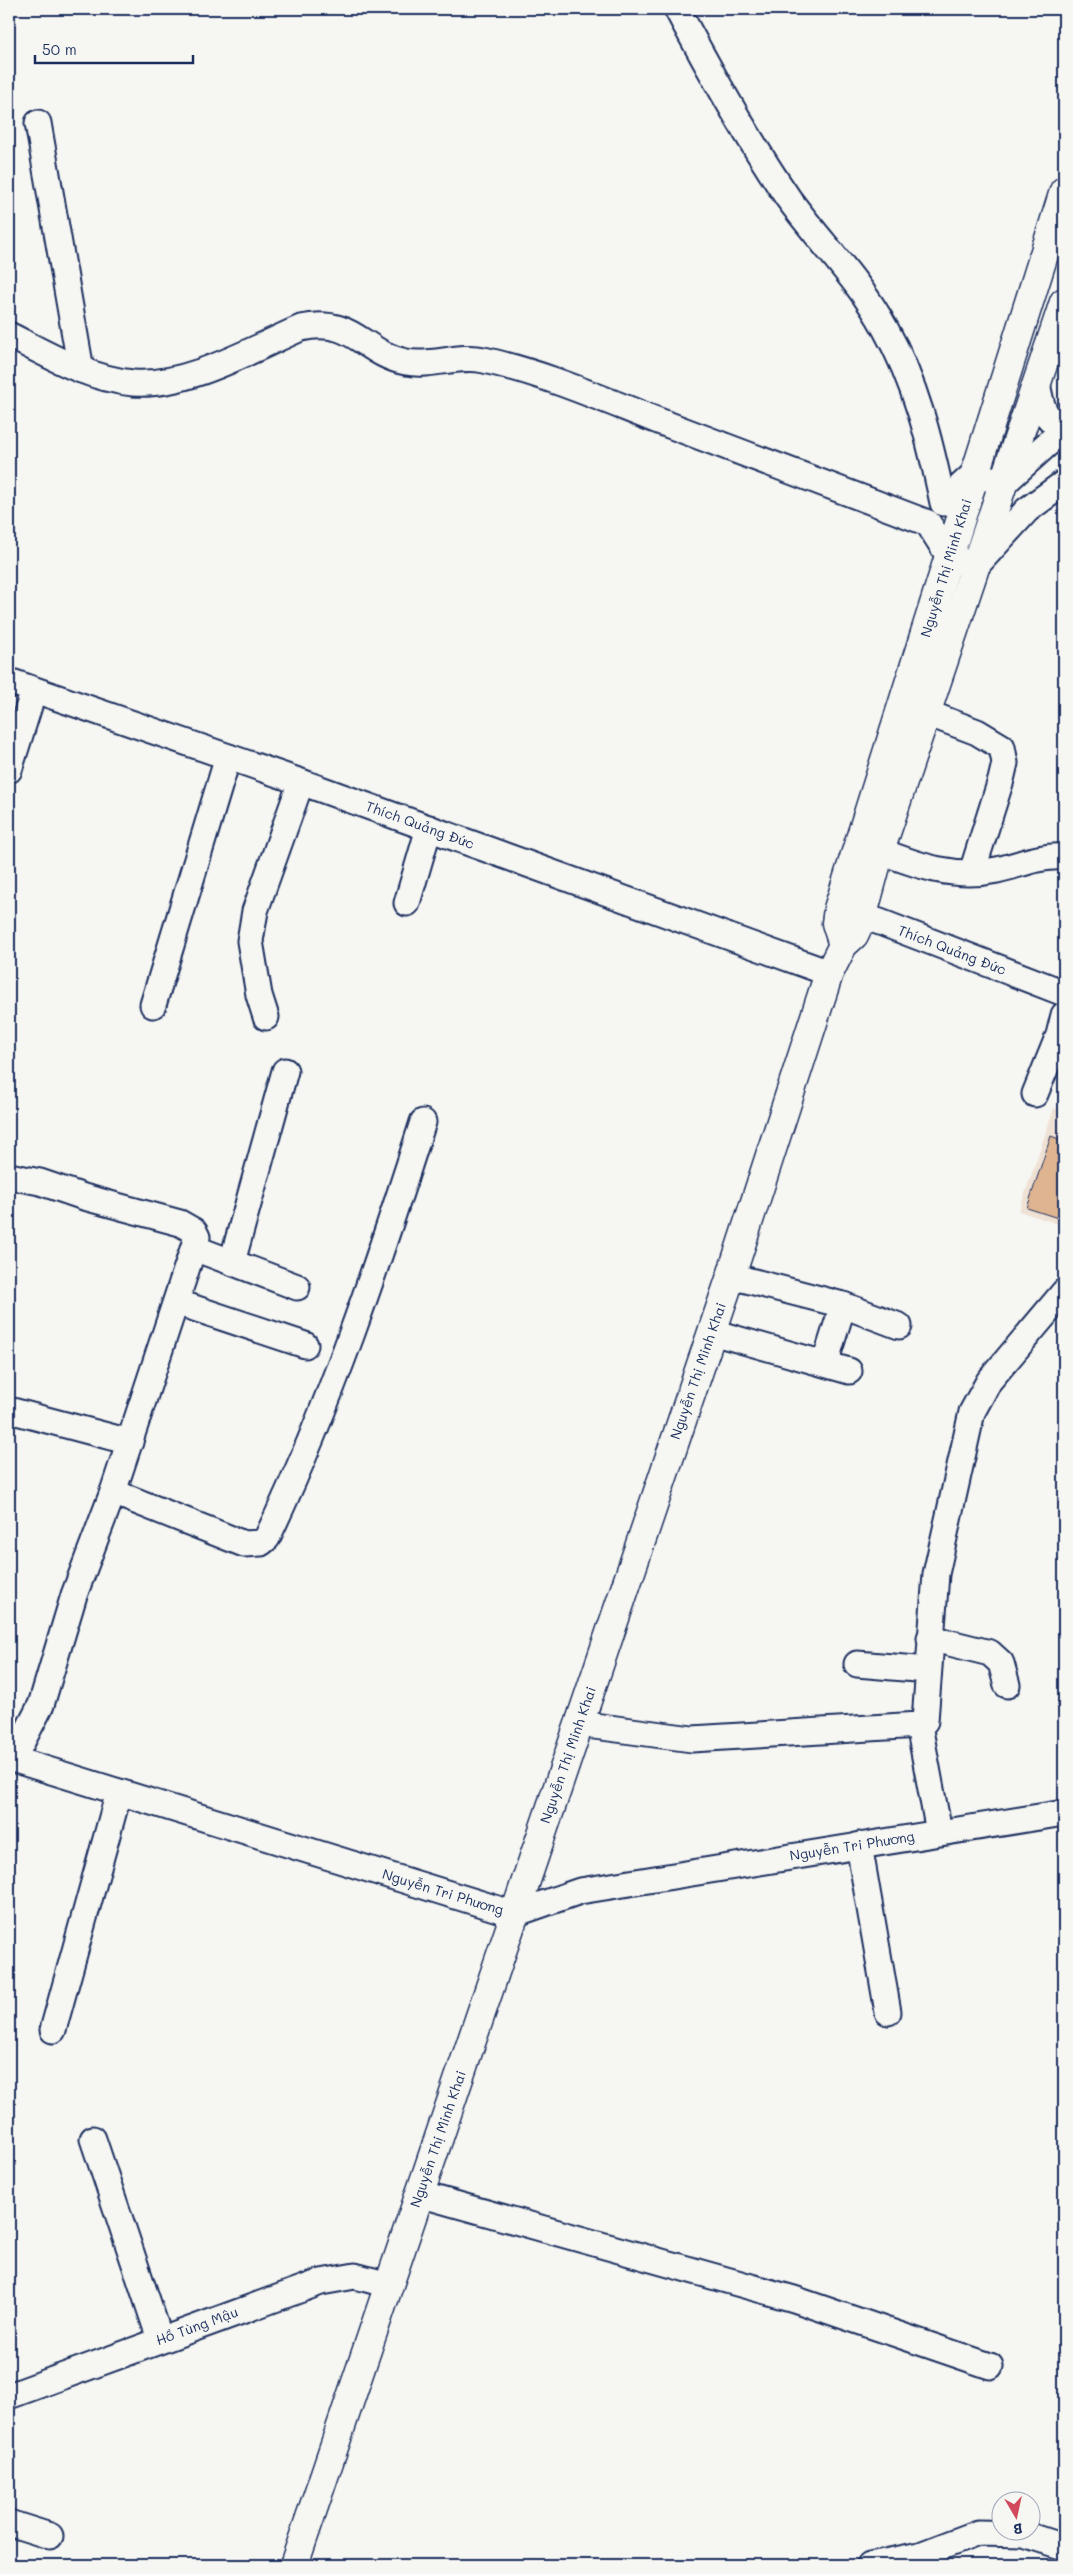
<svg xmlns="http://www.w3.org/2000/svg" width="1073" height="2574" viewBox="0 0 1073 2574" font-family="Mali,sans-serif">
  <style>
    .built { fill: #efe2d5 }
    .building { fill: #dfb490; stroke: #1b2f5e }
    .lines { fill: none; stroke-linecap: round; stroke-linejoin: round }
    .minor-casing { stroke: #1b2f5e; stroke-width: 29 }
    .major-casing { stroke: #1b2f5e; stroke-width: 31 }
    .minor { stroke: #f6f6f2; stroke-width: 25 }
    .major { stroke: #f6f6f2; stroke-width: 28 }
    .labels { text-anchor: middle; stroke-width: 4; stroke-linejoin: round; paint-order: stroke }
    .street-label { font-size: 14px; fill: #1b2f5e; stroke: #f6f6f2 }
  </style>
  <rect width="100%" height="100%" fill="#f6f6f2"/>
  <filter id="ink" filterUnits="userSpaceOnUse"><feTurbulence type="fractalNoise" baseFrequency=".02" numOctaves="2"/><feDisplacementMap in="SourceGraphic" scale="10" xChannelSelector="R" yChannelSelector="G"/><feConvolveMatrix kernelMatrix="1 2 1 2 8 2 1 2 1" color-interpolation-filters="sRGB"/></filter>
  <g filter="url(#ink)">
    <!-- built -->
    <polygon class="built" points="1054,1108 1064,1111 1064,1226 1019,1211"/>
    <!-- building -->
    <polygon class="building" points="1051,1136 1064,1141 1064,1220 1027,1208"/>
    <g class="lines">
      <defs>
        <g id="minor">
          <path d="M 677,9 C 711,73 747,138 788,198 C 820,242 859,280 885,328 C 916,383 930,441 943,503"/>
          <polyline points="38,123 81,370"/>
          <path d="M 9,335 C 48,355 89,379 133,383 C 188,387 252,349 301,328 C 354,316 363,354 406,362 C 432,367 459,354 484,360 C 543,373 600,398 656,420 C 747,454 838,488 928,523 L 950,558 L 976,566 L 1027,510 L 1064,483"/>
          <path d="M 1037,382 C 1040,400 1043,423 1064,425"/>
          <polyline points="961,486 974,474 1004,483 1064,429"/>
          <polyline points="9,681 301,782 829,973"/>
          <polyline points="927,713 977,732 1002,747 1005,763 1001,780 972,872"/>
          <polyline points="9,770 34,690"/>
          <path d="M 880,851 C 919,866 955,879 997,870 C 1020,865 1040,855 1064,857"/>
          <polyline points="407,903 429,828"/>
          <polyline points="843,910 880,922 1064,993"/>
          <polyline points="153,1005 228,757"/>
          <polyline points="266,1017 259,995 250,941 255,911 301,782"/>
          <polyline points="1035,1094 1059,1035 1064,1015"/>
          <polyline points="9,1176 40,1182 84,1197 180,1223 194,1231 197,1237 113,1492 74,1595 41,1705 13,1759"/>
          <polyline points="194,1248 297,1287"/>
          <polyline points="232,1262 285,1071"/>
          <polyline points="731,1276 843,1305 899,1326"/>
          <polyline points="176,1302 305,1345"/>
          <polyline points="712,1332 849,1371"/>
          <polyline points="825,1363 843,1305"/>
          <polyline points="9,1410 130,1442"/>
          <path d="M 113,1492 L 244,1544 L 261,1543 L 267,1538 C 331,1404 378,1263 423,1122"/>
          <polyline points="930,1638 990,1653 1001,1663 1007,1685"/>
          <polyline points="857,1664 928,1670"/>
          <polyline points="579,1724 692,1739 919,1725 925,1721 936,1574 972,1412 989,1381 1064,1292"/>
          <polyline points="919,1725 939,1832"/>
          <polyline points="9,1758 514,1914 580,1891 1064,1813"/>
          <polyline points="859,1845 888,2012"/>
          <polyline points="53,2030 119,1792"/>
          <polyline points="93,2139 160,2339"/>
          <polyline points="419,2194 794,2299 990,2366"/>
          <polyline points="9,2396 321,2282 355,2276 389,2285"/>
          <polyline points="9,2523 50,2536"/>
          <polyline points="870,2565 920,2555 978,2533 1024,2534 1064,2547"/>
        </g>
        <g id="major">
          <polyline points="843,945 836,923 838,909 1064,191"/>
          <polyline points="294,2565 731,1276 829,973 843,945 854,935 862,918 880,851 1064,302"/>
        </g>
      </defs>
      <!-- minor casing -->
      <use href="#minor" class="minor-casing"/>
      <!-- major casing -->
      <use href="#major" class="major-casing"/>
      <!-- minor -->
      <use href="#minor" class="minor"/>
      <!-- major -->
      <use href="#major" class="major"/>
    </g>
  </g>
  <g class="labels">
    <!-- street labels -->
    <g class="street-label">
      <text transform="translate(946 568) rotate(-73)" y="5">Nguyễn Thị Minh Khai</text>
      <text transform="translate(420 825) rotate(20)" y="5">Thích Quảng Đức</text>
      <text transform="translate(952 950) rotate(21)" y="5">Thích Quảng Đức</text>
      <text transform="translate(698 1371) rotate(-71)" y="5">Nguyễn Thị Minh Khai</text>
      <text transform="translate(568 1755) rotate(-71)" y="5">Nguyễn Thị Minh Khai</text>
      <text transform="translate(852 1846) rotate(-9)" y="5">Nguyễn Tri Phương</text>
      <text transform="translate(443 1892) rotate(17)" y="5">Nguyễn Tri Phương</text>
      <text transform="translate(438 2139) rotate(-71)" y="5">Nguyễn Thị Minh Khai</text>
      <text transform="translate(197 2326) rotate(-20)" y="5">Hồ Tùng Mậu</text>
    </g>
  </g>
  <!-- margin -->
  <rect width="1073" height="2574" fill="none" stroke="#f6f6f2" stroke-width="30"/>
  <rect x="15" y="15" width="1043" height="2544" fill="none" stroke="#1b2f5e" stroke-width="2" filter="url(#ink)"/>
  <!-- north arrow -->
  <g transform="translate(1016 2516) rotate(171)"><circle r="24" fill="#f6f6f2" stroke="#9ea6b7"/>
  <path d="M0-4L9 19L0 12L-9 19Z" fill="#d1495b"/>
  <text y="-8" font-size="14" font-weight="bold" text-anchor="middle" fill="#1b2f5e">B</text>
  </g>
  <!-- scale -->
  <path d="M35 55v8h158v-8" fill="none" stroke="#1b2f5e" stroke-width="2.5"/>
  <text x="42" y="55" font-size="15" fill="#1b2f5e" stroke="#f6f6f2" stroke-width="4" paint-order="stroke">50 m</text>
</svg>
